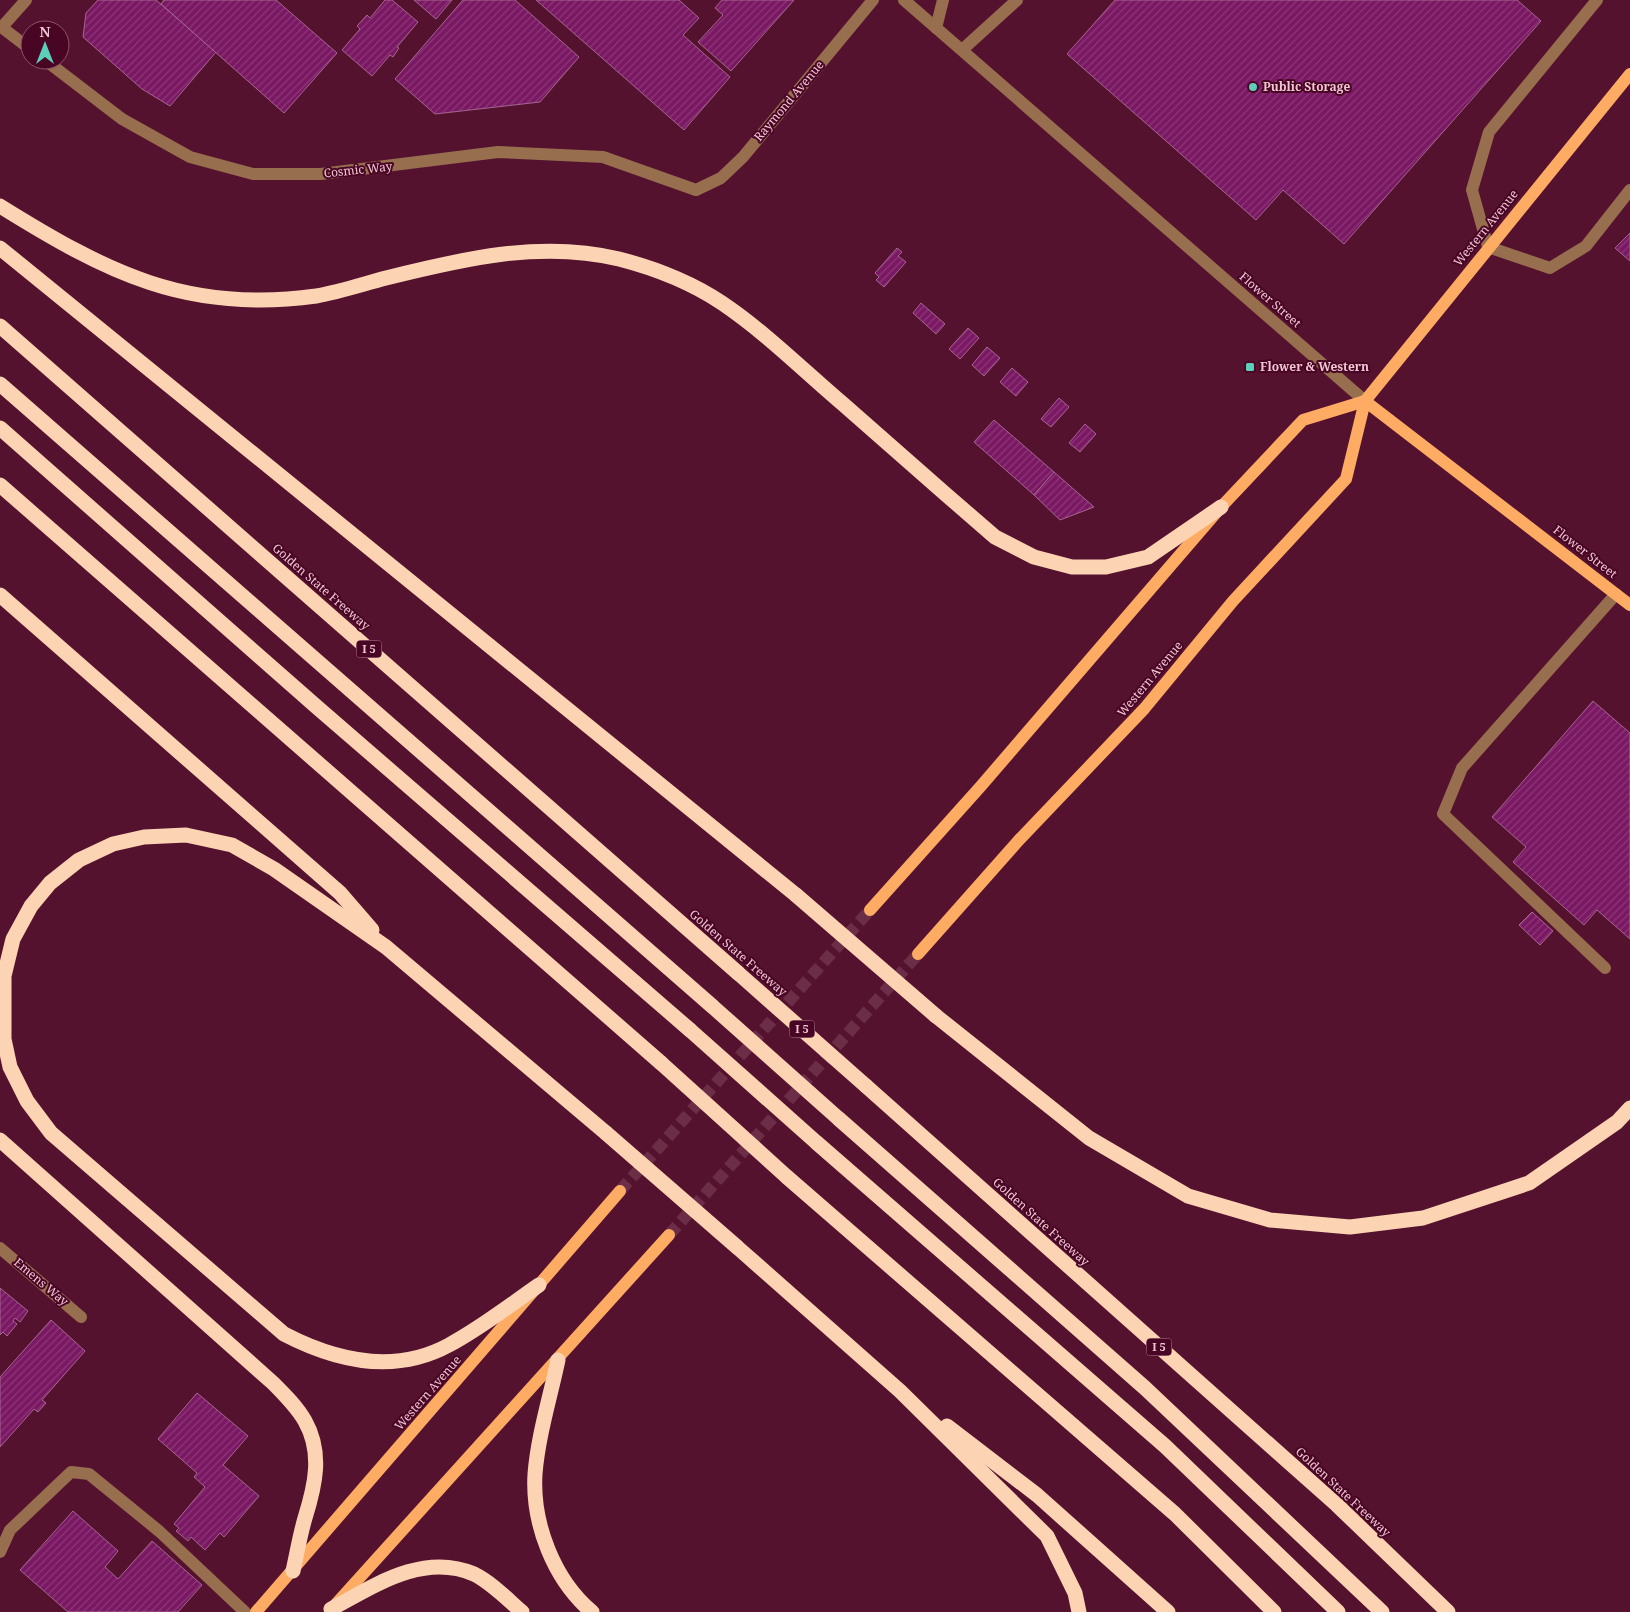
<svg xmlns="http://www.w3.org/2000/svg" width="1630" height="1612" viewBox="0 0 1630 1612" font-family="'Noto Serif',serif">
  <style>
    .building { fill: url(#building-hatch); stroke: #a66692 }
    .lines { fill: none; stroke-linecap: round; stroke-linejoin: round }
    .major-tunnel { stroke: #6c2d47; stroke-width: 12; stroke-dasharray: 12 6; stroke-linecap: butt }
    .minor { stroke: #976e4e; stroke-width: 12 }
    .major { stroke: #feab64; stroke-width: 12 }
    .highway { stroke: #fcd4b4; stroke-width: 15 }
    .highway-bridge { stroke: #fcd4b4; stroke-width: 15 }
    .poi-dot { fill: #5cceba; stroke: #490524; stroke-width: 2 }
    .labels { text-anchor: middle; stroke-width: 4; stroke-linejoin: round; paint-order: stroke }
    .shield { fill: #490524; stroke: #be8c9e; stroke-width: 1 }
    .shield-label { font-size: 11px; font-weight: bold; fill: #f0c6d2 }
    .poi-label { font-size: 12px; font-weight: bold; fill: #f0c6d2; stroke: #490524; text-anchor: start }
    .street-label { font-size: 12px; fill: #f0c6d2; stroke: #490524 }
  </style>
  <defs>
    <pattern id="building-hatch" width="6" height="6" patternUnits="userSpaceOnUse" patternTransform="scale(1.25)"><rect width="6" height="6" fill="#7a1863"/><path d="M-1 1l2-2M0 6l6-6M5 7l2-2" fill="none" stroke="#8d3878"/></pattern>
  </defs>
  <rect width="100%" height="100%" fill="#55122e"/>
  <!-- building -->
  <g class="building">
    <polygon points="98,0 156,0 216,52 170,106 142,89 83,37 86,13"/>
    <polygon points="164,0 276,0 337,53 284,113 161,4"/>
    <polygon points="385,0 392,0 418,22 397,47 399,48 393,57 390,55 372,76 342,50 360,29 357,26 367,15 370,18"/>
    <polygon points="414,0 452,0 436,19"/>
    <polygon points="463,0 515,0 579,57 540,102 435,114 395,79"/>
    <polygon points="536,0 679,0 699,18 683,35 730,77 684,130"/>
    <polygon points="722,0 794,0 731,71 698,42 723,15 715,8"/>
    <polygon points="1115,0 1517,0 1541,21 1344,244 1283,190 1256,220 1067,54"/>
    <polygon points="1630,233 1630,261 1615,248"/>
    <polygon points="897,248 902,252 898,256 906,262 884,287 876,280 879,277 875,273"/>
    <polygon points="921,303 945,324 936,334 913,313"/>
    <polygon points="968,328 979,338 960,359 949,349"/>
    <polygon points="987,347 1000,358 984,376 972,365"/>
    <polygon points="1012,368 1028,382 1016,396 1000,382"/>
    <polygon points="1059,398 1069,407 1051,427 1041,419"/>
    <polygon points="994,420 1054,472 1034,495 974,442"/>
    <polygon points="1085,424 1096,434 1080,452 1069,443"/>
    <polygon points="1054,472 1094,507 1060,520 1034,495"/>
    <polygon points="1593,701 1630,733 1630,939 1597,910 1584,925 1513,862 1526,847 1492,817"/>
    <polygon points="1532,912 1553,931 1540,945 1519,925"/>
    <polygon points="0,1288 28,1311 20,1322 15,1318 13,1321 17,1324 7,1336 3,1332 0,1335"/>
    <polygon points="51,1320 85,1351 42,1400 46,1403 38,1412 34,1409 0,1447 0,1377"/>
    <polygon points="197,1393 248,1436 223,1465 259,1496 224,1537 220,1533 205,1550 191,1537 188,1541 176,1531 179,1528 174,1524 205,1487 194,1477 197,1473 158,1439"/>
    <polygon points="73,1511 118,1551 105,1567 118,1579 152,1541 202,1585 178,1612 68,1612 20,1570"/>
  </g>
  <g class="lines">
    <!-- major-tunnel -->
    <g class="major-tunnel">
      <polyline points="620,1191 870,910"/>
      <polyline points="669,1235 918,954"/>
    </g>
    <!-- minor -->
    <g class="minor">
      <polyline points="904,0 1365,401"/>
      <polyline points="1597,0 1489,132 1472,190 1488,247 1550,268 1586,246 1630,190"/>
      <polyline points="0,26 30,49"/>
      <polyline points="2,27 26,0"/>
      <polyline points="936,28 943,0"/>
      <polyline points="962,50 1017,0"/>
      <polyline points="45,60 122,119 190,157 253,174 321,174 498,152 603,157 696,190 721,178 743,157 873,0"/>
      <polyline points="1605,968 1443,814 1462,768 1616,594"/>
      <polyline points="0,1248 81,1317"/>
      <polyline points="0,1552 10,1530 71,1472 89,1474 159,1531 245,1612"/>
    </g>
    <!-- major -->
    <g class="major">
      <polyline points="1365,401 1630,605"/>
      <polyline points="870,910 981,786 1221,507 1303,420 1365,401"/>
      <polyline points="918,954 1019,840 1144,709 1233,601 1346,479 1365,401 1630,74"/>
      <polyline points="335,1605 669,1235"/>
      <polyline points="256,1612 620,1191"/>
    </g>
    <!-- highway -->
    <g class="highway">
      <path d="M 0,206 C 106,272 187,314 316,296 C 339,292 363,284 386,278 C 462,259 541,240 619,259 C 654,268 692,283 722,303 C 765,332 803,370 843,404 C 893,448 944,493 995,537 L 1034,557 L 1072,567 L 1106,567 L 1148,557 L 1221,507"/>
      <polyline points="0,248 796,895"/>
      <polyline points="0,326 738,973"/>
      <polyline points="0,384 712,1006"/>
      <polyline points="0,428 318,708 690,1030"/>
      <polyline points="0,485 661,1063"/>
      <polyline points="0,595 340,893 372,930"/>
      <polyline points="936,1016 1089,1138 1188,1196 1270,1220 1350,1227 1423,1218 1529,1183 1617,1122 1630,1108"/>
      <polyline points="866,1086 1337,1505 1448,1612"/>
      <polyline points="839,1119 1145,1388 1382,1612"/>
      <path d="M 0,1140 L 273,1383 C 285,1395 297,1407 305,1421 C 323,1453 315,1486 305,1518 C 300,1535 297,1553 293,1571"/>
      <polyline points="817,1143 1165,1446 1338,1612"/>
      <polyline points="787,1177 1175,1514 1274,1612"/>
      <polyline points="737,1247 900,1391 1047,1536 1075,1593 1079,1612"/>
      <path d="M 539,1285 C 510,1305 481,1328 449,1345 C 394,1375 336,1361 284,1334 L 51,1133 L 27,1101 L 10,1067 L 4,1039 L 4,976 L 13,939 L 31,906 L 50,883 L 79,860 L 113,844 L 144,837 L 186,835 L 232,845 L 274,869 L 386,947 L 606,1133"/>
      <path d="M 558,1360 C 550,1398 538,1436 535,1474 C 532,1524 554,1580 592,1612"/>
      <polyline points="947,1426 1037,1495 1168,1612"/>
      <path d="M 331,1609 C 374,1586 423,1552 474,1574 C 492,1583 507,1599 522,1612"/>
    </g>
    <!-- highway-bridge -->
    <g class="highway-bridge">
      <polyline points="796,895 936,1016"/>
      <polyline points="738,973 866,1086"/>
      <polyline points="712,1006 839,1119"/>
      <polyline points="690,1030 817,1143"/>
      <polyline points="661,1063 787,1177"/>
      <polyline points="606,1133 737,1247"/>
    </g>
  </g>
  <!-- markers -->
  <g class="poi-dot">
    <circle cx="1253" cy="87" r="5"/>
    <rect x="1245" y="362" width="10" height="10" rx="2.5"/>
  </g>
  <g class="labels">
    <!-- shield labels -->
    <g class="shield">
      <rect x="356.5" y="640.5" width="25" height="17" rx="4"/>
      <rect x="789.5" y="1020.5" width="25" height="17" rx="4"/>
      <rect x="1146.5" y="1338.5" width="25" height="17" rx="4"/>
    </g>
    <g class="shield-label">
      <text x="369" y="653">I 5</text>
      <text x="802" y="1033">I 5</text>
      <text x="1159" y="1351">I 5</text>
    </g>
    <!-- poi labels -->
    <g class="poi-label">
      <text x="1263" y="91">Public Storage</text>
      <text x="1260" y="371">Flower &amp; Western</text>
    </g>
    <!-- street labels -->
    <g class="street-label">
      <text transform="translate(789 101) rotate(-50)" y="4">Raymond Avenue</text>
      <text transform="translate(358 170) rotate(-6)" y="4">Cosmic Way</text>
      <text transform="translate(1486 228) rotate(-51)" y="4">Western Avenue</text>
      <text transform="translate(1270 300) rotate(41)" y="4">Flower Street</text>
      <text transform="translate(1585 552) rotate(38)" y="4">Flower Street</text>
      <text transform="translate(321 587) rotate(41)" y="4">Golden State Freeway</text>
      <text transform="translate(1150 679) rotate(-50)" y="4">Western Avenue</text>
      <text transform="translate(738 953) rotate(41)" y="4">Golden State Freeway</text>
      <text transform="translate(1041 1222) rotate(42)" y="4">Golden State Freeway</text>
      <text transform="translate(41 1282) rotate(40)" y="4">Emens Way</text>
      <text transform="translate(428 1393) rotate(-49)" y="4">Western Avenue</text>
      <text transform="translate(1343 1492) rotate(43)" y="4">Golden State Freeway</text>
    </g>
  </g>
  <!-- north arrow -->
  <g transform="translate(45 45)"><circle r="24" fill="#490524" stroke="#8c526a"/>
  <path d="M0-4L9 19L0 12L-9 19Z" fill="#5cceba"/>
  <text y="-8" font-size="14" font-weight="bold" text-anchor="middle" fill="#f0c6d2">N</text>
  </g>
</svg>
